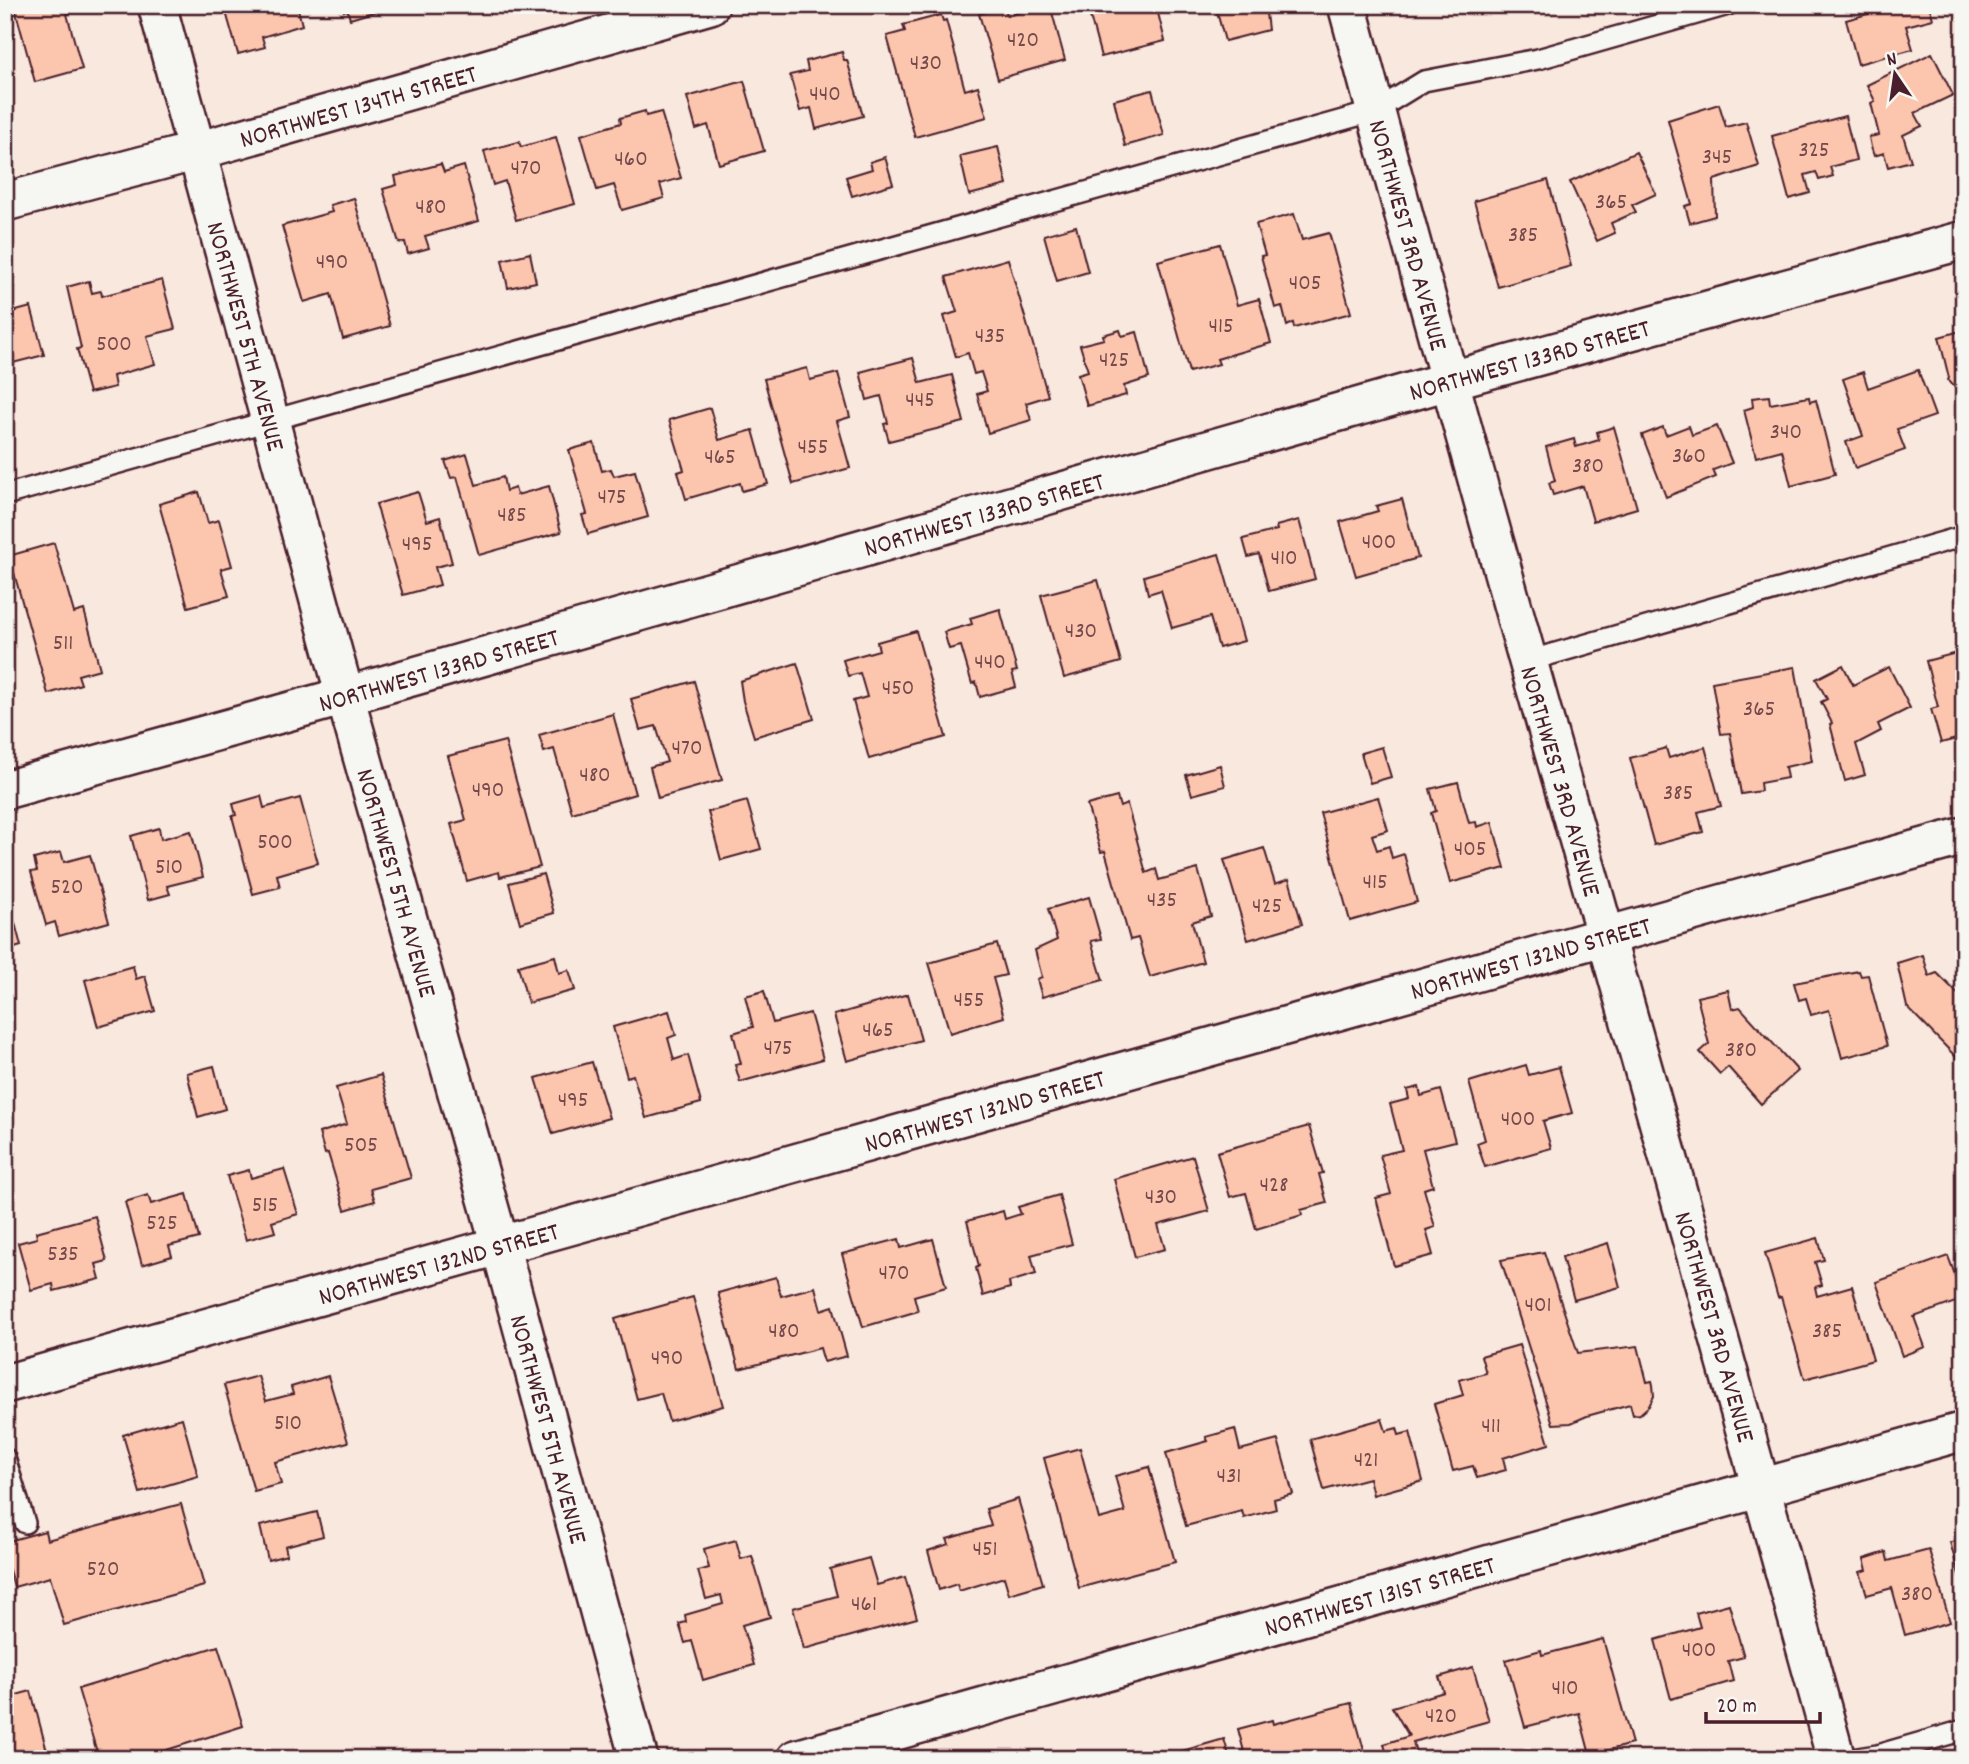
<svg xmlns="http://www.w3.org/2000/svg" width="1969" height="1764" viewBox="0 0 1969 1764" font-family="Dekko,sans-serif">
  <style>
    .building { fill: #fcc6ae; stroke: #4a1f2b; stroke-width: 2 }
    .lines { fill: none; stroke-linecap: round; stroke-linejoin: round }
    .service-casing { stroke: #4a1f2b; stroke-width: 24 }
    .minor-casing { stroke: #4a1f2b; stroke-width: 42 }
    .service { stroke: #f6f6f2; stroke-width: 19 }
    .minor { stroke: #f6f6f2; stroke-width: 37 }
    .labels { text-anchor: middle; stroke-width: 7; stroke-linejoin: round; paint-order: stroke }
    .number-label { font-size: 23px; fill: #76494c }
    .street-label { font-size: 26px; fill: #4a1f2b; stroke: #f6f6f2 }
  </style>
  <rect width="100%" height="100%" fill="#f8e8de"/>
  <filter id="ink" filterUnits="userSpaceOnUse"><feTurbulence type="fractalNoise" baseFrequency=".0143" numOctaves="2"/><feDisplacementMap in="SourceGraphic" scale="14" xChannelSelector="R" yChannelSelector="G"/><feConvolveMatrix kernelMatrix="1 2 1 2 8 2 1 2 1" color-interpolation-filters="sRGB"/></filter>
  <g filter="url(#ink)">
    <!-- building -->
    <g class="building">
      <polygon points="14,5 72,5 74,12 67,14 82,69 35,82"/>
      <polygon points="224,5 297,5 302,25 262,37 265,47 238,54"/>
      <polygon points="342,5 376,5 377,11 350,19 347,9 344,11"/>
      <polygon points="1050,5 1065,60 998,79 979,14 1005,7 1007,16 1025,11 1024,6"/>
      <polygon points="1087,5 1156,5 1165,41 1101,57"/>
      <polygon points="1215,5 1265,5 1268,30 1225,41"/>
      <polygon points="1900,5 1929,5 1933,19 1906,26 1913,49 1858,64 1846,20"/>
      <polygon points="941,15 943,21 946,20 965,90 978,86 987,117 915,137 887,36 905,31 903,25"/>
      <polygon points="842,52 844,60 847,60 863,116 816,129 811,108 800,111 790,75 808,71 806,61"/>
      <polygon points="1932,53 1953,95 1915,113 1922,126 1903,135 1911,161 1888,167 1884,153 1874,156 1871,147 1869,137 1879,135 1871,103 1875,101 1867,85"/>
      <polygon points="744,81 764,151 719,164 708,125 696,129 687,97"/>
      <polygon points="1152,90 1164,135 1125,146 1114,100"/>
      <polygon points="1719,104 1726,127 1746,122 1759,166 1714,180 1715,216 1690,223 1685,206 1692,204 1668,120"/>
      <polygon points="645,111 646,116 661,112 681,178 660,184 664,198 622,210 614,185 597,190 581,135 621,123 620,118"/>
      <polygon points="1845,116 1856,160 1830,167 1833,176 1819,180 1816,172 1805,175 1810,193 1789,199 1772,136"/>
      <polygon points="556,137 575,204 516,220 505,181 493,185 484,151 519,142 521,147"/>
      <polygon points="998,147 1007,185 969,195 960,156"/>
      <polygon points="1636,152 1656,194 1632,205 1636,212 1611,223 1615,233 1597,241 1570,182"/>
      <polygon points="885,157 893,184 852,196 846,177 872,169 870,162"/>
      <polygon points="441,164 444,172 464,166 479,221 425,236 429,248 408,254 405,242 399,243 383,189 397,185 395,176"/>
      <polygon points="1548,180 1571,266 1498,287 1474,201"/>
      <polygon points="354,198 390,326 343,339 331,294 304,302 282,226 332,212 330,205"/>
      <polygon points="1294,214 1302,240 1329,233 1351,313 1294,328 1293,323 1287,326 1282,306 1275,308 1261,256 1265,255 1256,224"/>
      <polygon points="1076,226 1088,272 1057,281 1044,235"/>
      <polygon points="1220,244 1237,305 1259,299 1271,343 1217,359 1219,364 1189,372 1158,261"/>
      <polygon points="530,253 536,282 508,288 502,260"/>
      <polygon points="1008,259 1048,396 1026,403 1031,420 988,433 977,394 987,391 981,372 974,374 968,353 956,357 944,316 957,312 946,277"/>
      <polygon points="162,280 175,329 147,336 155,364 113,376 115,387 89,393 77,349 81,348 67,287 89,281 92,293 101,291 102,296"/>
      <polygon points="31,307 44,355 5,365 5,314"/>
      <polygon points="1120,330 1122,336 1137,332 1149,378 1124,386 1126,395 1087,406 1078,374 1088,371 1080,345 1104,339 1103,335"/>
      <polygon points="1964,330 1964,397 1948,380 1949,378 1939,337"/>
      <polygon points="913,358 920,383 952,375 964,422 889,441 884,424 888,423 881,396 867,400 860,372"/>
      <polygon points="807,368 810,380 838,373 850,417 837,421 850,468 793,484 764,379"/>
      <polygon points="1918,370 1935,416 1897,429 1905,450 1855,468 1846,442 1863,436 1843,379 1863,372 1868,388"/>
      <polygon points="1769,396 1770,404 1809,397 1810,402 1816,400 1835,474 1791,486 1782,450 1756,457 1744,410 1753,407 1752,398"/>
      <polygon points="710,408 719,440 753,430 768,484 742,491 740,483 686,499 678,472 684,470 669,420"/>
      <polygon points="1689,426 1692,435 1717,426 1732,463 1713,470 1716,477 1666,497 1642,435 1663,427 1666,435"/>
      <polygon points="1614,427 1637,508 1593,521 1583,486 1553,495 1549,483 1555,481 1546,447 1574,439 1576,447 1599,440 1597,432"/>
      <polygon points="594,443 602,471 611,469 614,476 635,471 648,517 588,534 582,515 587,514 569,450"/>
      <polygon points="467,454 476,485 503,477 506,491 515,488 517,495 549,486 561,532 479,555 457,477 451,478 445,461"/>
      <polygon points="199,492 208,523 219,520 232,566 221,569 229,596 188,607 159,504"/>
      <polygon points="418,492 427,521 440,517 452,563 435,567 440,585 403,595 376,504"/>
      <polygon points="1402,499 1418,558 1356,576 1340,522 1378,511 1376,506"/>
      <polygon points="1299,520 1315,579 1269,591 1259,554 1248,557 1243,539 1277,530 1276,526"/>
      <polygon points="54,543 74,613 84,610 100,669 78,675 81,684 48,694 14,573 5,575 5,557"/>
      <polygon points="1219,554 1244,641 1219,648 1210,617 1172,628 1161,590 1148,594 1144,576"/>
      <polygon points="1098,580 1121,662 1064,678 1041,595"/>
      <polygon points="1000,609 1017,671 1012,672 1016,687 980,697 976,682 972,684 961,646 949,649 944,632 972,624 970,618"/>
      <polygon points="916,631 946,737 869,759 853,701 867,697 860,673 848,676 843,660 879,650 877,642"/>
      <polygon points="1964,651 1964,737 1941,743 1931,709 1938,707 1926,661"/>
      <polygon points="797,663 814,719 754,737 743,701 740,681"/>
      <polygon points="1843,665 1853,685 1889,667 1910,708 1878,724 1881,731 1856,744 1865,775 1845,781 1830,724 1832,723 1821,702 1827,699 1816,679"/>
      <polygon points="1795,667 1812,761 1785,767 1787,778 1760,783 1761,791 1741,794 1730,733 1721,734 1712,682"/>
      <polygon points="694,681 722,780 658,798 650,767 667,762 656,726 640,730 631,699"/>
      <polygon points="613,714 635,794 572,813 554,749 544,752 539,735"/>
      <polygon points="505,741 540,867 500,877 499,872 467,881 451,824 466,820 448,756"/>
      <polygon points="1382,747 1391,777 1370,783 1361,753"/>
      <polygon points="1705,747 1721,806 1698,812 1703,832 1654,845 1630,758 1666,748 1669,758"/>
      <polygon points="1220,765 1225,786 1192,795 1186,775"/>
      <polygon points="1458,782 1469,823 1476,822 1477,827 1492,822 1505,868 1450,883 1431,813 1436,811 1430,789"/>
      <polygon points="261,796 264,808 300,798 318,863 277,875 280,887 253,894 232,816 236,815 233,804"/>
      <polygon points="1117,797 1120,807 1127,804 1146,873 1156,869 1159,880 1198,869 1211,916 1192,922 1203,962 1150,977 1138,938 1130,940 1105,851 1101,852 1087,805"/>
      <polygon points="1378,797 1388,830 1372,835 1377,850 1389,846 1392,858 1404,854 1417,902 1350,921 1320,813"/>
      <polygon points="747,801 761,849 721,860 708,812"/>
      <polygon points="159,828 161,839 191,831 203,877 167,886 170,894 148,900 131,836"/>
      <polygon points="1264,848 1275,884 1289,879 1302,924 1248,940 1224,860"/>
      <polygon points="61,852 64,862 90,855 109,922 59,936 55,922 46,925 31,872 37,871 34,859"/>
      <polygon points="543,874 554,913 520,923 509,883"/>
      <polygon points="1089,897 1101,939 1091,941 1103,980 1042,997 1037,979 1042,977 1035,950 1057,940 1048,909"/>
      <polygon points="15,923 21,946 5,951 5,926"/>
      <polygon points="997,944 1006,975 993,978 1004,1017 950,1033 929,963"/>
      <polygon points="1923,955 1929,976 1937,973 1964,1000 1964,1057 1960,1061 1907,1007 1897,963"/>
      <polygon points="555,956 559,973 569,970 575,990 528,1003 518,966"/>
      <polygon points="133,966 136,979 145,976 155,1011 98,1027 85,980"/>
      <polygon points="1859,971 1861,976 1868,975 1887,1046 1842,1058 1829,1010 1811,1015 1806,998 1799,1000 1794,983"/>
      <polygon points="1728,990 1732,1009 1740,1007 1798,1071 1761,1104 1728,1067 1720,1074 1700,1052 1709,1044 1697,997"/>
      <polygon points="764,991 773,1023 810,1013 823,1059 740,1082 735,1065 741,1064 733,1033 753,1027 745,996"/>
      <polygon points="908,994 921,1040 847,1061 834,1015"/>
      <polygon points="669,1011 676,1035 668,1038 674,1060 688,1055 701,1103 646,1118 633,1075 627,1077 613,1027"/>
      <polygon points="592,1062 609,1118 553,1134 536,1078"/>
      <polygon points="1526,1065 1529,1075 1559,1067 1572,1113 1543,1121 1551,1148 1485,1167 1477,1143 1485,1140 1469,1082"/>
      <polygon points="214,1066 225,1109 198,1117 187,1073"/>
      <polygon points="381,1075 411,1178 371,1189 375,1201 345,1210 328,1153 325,1154 319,1133 347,1124 336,1088"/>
      <polygon points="1419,1087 1421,1096 1441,1090 1455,1141 1423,1149 1433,1186 1424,1189 1435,1227 1426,1230 1433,1255 1394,1266 1376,1198 1391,1194 1380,1155 1402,1150 1390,1104 1409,1099 1407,1090"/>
      <polygon points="1309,1126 1323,1173 1319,1174 1327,1203 1301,1210 1302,1215 1256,1229 1246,1193 1230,1197 1217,1152"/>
      <polygon points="1193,1156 1209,1211 1158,1225 1165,1249 1135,1257 1114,1179"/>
      <polygon points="284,1169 298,1214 272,1222 275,1232 246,1240 227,1176 249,1170 251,1178"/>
      <polygon points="187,1194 199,1238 169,1246 172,1256 142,1265 125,1202 148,1195 151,1204"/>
      <polygon points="1059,1195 1072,1244 1031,1255 1036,1274 1009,1282 1010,1288 983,1296 976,1268 979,1266 967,1221 1003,1211 1005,1219 1021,1214 1018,1207"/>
      <polygon points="95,1216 107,1261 96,1264 100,1279 54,1291 53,1284 31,1290 18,1243 37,1238 36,1232"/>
      <polygon points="1818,1238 1824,1260 1815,1262 1822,1285 1815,1287 1817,1296 1852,1286 1873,1360 1805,1379 1781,1297 1778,1298 1765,1253"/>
      <polygon points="899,1239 901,1248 933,1239 946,1287 914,1296 918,1311 863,1327 842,1254"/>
      <polygon points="1608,1243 1620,1287 1574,1300 1562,1257"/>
      <polygon points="1544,1252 1578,1353 1638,1346 1647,1382 1652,1381 1653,1385 1654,1396 1649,1406 1640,1414 1633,1415 1630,1404 1587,1416 1571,1423 1553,1424 1501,1260"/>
      <polygon points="1948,1256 1964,1299 1914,1317 1925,1347 1902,1356 1876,1282"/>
      <polygon points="776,1277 781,1296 815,1287 821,1310 833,1306 847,1356 824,1362 820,1348 739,1369 718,1293"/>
      <polygon points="693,1297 723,1406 669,1421 661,1393 637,1399 615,1319"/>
      <polygon points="1519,1345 1549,1444 1503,1458 1506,1470 1477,1478 1473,1466 1453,1471 1434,1404 1463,1395 1459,1380 1486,1373 1481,1356"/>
      <polygon points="258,1376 266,1401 293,1394 291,1387 328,1376 348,1442 275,1462 281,1484 254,1491 224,1385"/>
      <polygon points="182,1418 198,1476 140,1493 123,1435"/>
      <polygon points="1382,1419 1386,1431 1397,1428 1399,1435 1410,1432 1423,1481 1373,1495 1369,1478 1324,1490 1310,1439"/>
      <polygon points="1235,1429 1240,1450 1278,1440 1293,1494 1274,1499 1276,1509 1244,1518 1242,1511 1186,1526 1166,1453 1208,1441 1206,1437"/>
      <polygon points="1080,1448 1099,1519 1125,1512 1115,1476 1149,1467 1175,1562 1079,1588 1044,1458"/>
      <polygon points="1018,1499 1043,1584 1009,1594 1004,1577 959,1591 957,1584 939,1590 928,1551 949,1544 947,1539 991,1526 986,1509"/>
      <polygon points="181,1504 204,1586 64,1625 50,1577 14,1587 5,1557 5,1542 45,1531 47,1540"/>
      <polygon points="317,1512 323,1536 285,1546 287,1555 268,1560 260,1526"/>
      <polygon points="736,1540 741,1559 752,1556 770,1617 742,1625 754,1665 703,1680 692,1641 685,1643 679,1624 686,1622 685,1615 723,1604 721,1595 706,1599 698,1571 709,1568 704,1549"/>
      <polygon points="1964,1540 1964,1577 1960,1578 1950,1542"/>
      <polygon points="1929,1550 1950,1622 1905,1635 1892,1588 1867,1595 1860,1572 1867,1570 1864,1559 1886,1552 1888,1561"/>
      <polygon points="869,1558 877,1585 905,1577 917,1618 804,1649 793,1608 837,1596 830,1569"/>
      <polygon points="1729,1604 1744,1657 1728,1661 1733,1681 1671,1699 1655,1640 1700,1627 1696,1613"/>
      <polygon points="1603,1639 1632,1744 1590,1755 1579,1713 1525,1727 1506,1660 1541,1650 1542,1655"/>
      <polygon points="218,1646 243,1726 138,1759 99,1759 78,1689"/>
      <polygon points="1473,1667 1489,1721 1413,1742 1418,1759 1388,1759 1384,1744 1409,1736 1392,1707 1444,1692 1439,1677"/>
      <polygon points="31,1691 48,1755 35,1759 5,1759 5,1698"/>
      <polygon points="1351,1703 1364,1750 1333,1759 1246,1759 1238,1729 1272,1720 1273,1724"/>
      <polygon points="1224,1739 1230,1759 1154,1759"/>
    </g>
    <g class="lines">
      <defs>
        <g id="service">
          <polyline points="5,495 1375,111 1424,81 1538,59 1728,5"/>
          <polyline points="1528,661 1964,536"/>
          <polyline points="5,1458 25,1523"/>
          <polyline points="1851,1759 1877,1755 1964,1730"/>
        </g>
        <g id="minor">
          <path id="s1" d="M 157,5 L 345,696 L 500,1245 L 639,1759"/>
          <path id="s2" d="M 1347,5 C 1504,591 1676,1173 1836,1759"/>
          <path id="s3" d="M 5,202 L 197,151 L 710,5"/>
          <path id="s4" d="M 5,790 L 345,696 L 1448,381 L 1964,240"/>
          <path id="s5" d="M 5,1384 L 1964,836"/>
          <path id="s6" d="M 796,1759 L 1964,1431"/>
        </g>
      </defs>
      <!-- service casing -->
      <use href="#service" class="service-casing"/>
      <!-- minor casing -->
      <use href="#minor" class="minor-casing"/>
      <!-- service -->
      <use href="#service" class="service"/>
      <!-- minor -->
      <use href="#minor" class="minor"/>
    </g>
  </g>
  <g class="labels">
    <!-- number labels -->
    <g class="number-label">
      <text x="1023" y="46">420</text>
      <text x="926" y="69">430</text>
      <text x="825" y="100">440</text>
      <text x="1814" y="156">325</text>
      <text x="1717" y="163">345</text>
      <text x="631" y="165">460</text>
      <text x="526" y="174">470</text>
      <text x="1611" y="208">365</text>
      <text x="431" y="213">480</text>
      <text x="1523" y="241">385</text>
      <text x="332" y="268">490</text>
      <text x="1305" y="289">405</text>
      <text x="1221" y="332">415</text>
      <text x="990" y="342">435</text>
      <text x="114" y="350">500</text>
      <text x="1114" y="366">425</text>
      <text x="920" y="406">445</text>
      <text x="1786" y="438">340</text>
      <text x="813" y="453">455</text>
      <text x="1689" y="462">360</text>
      <text x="720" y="463">465</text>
      <text x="1588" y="472">380</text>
      <text x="612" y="503">475</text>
      <text x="512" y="521">485</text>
      <text x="1379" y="548">400</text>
      <text x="417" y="550">495</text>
      <text x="1284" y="564">410</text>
      <text x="1081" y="637">430</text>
      <text x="63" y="649">511</text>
      <text x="990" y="668">440</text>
      <text x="898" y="694">450</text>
      <text x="1759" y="715">365</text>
      <text x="687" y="754">470</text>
      <text x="595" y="781">480</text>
      <text x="488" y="796">490</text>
      <text x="1678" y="799">385</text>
      <text x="275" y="848">500</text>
      <text x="1470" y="855">405</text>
      <text x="169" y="873">510</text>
      <text x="1375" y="888">415</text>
      <text x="67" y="893">520</text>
      <text x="1162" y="906">435</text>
      <text x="1267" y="912">425</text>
      <text x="969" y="1006">455</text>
      <text x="878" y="1036">465</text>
      <text x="778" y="1054">475</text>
      <text x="1741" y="1056">380</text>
      <text x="573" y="1106">495</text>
      <text x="1518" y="1125">400</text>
      <text x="361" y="1151">505</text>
      <text x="1274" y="1191">428</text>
      <text x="1161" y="1203">430</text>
      <text x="265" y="1211">515</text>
      <text x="162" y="1229">525</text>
      <text x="63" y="1260">535</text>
      <text x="894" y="1279">470</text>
      <text x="1538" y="1311">401</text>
      <text x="784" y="1337">480</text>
      <text x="1827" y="1337">385</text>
      <text x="667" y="1364">490</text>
      <text x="288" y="1429">510</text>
      <text x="1491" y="1432">411</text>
      <text x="1366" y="1466">421</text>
      <text x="1229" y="1482">431</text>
      <text x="985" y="1555">451</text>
      <text x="103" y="1575">520</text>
      <text x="1917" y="1600">380</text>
      <text x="864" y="1610">461</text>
      <text x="1699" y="1656">400</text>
      <text x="1565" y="1694">410</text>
      <text x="1441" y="1722">420</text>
    </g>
    <!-- street labels -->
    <g class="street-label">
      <text dy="9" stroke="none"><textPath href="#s3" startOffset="366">NORTHWEST 134TH STREET</textPath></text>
      <text dy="9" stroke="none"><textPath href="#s2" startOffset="238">NORTHWEST 3RD AVENUE</textPath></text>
      <text dy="9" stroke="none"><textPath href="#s1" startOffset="343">NORTHWEST 5TH AVENUE</textPath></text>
      <text dy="9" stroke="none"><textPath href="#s4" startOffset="1584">NORTHWEST 133RD STREET</textPath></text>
      <text dy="9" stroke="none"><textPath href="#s4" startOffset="1017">NORTHWEST 133RD STREET</textPath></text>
      <text dy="9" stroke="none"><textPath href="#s4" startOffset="450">NORTHWEST 133RD STREET</textPath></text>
      <text dy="9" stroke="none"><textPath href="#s2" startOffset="805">NORTHWEST 3RD AVENUE</textPath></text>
      <text dy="9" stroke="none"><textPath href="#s1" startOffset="910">NORTHWEST 5TH AVENUE</textPath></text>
      <text dy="9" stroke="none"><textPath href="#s5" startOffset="1584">NORTHWEST 132ND STREET</textPath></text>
      <text dy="9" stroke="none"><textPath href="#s5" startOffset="1017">NORTHWEST 132ND STREET</textPath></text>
      <text dy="9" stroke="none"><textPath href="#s5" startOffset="450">NORTHWEST 132ND STREET</textPath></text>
      <text dy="9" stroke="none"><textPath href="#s2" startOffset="1372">NORTHWEST 3RD AVENUE</textPath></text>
      <text dy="9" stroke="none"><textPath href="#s1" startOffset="1477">NORTHWEST 5TH AVENUE</textPath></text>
      <text dy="9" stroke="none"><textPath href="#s6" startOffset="606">NORTHWEST 131ST STREET</textPath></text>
    </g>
  </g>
  <!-- margin -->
  <rect width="1969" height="1764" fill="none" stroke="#f6f6f2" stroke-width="28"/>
  <rect x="14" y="14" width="1941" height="1736" fill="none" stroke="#4a1f2b" stroke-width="2.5" filter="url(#ink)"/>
  <!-- north arrow -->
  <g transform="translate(1895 74) rotate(347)" stroke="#f6f6f2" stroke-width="5" paint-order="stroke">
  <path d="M0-5L12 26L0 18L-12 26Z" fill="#4a1f2b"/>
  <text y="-10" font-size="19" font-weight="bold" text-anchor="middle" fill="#4a1f2b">N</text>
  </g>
  <!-- scale -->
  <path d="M1706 1712v10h114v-10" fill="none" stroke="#4a1f2b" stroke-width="3.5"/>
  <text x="1717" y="1712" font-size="21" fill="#4a1f2b" stroke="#f6f6f2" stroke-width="5" paint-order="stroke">20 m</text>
</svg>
